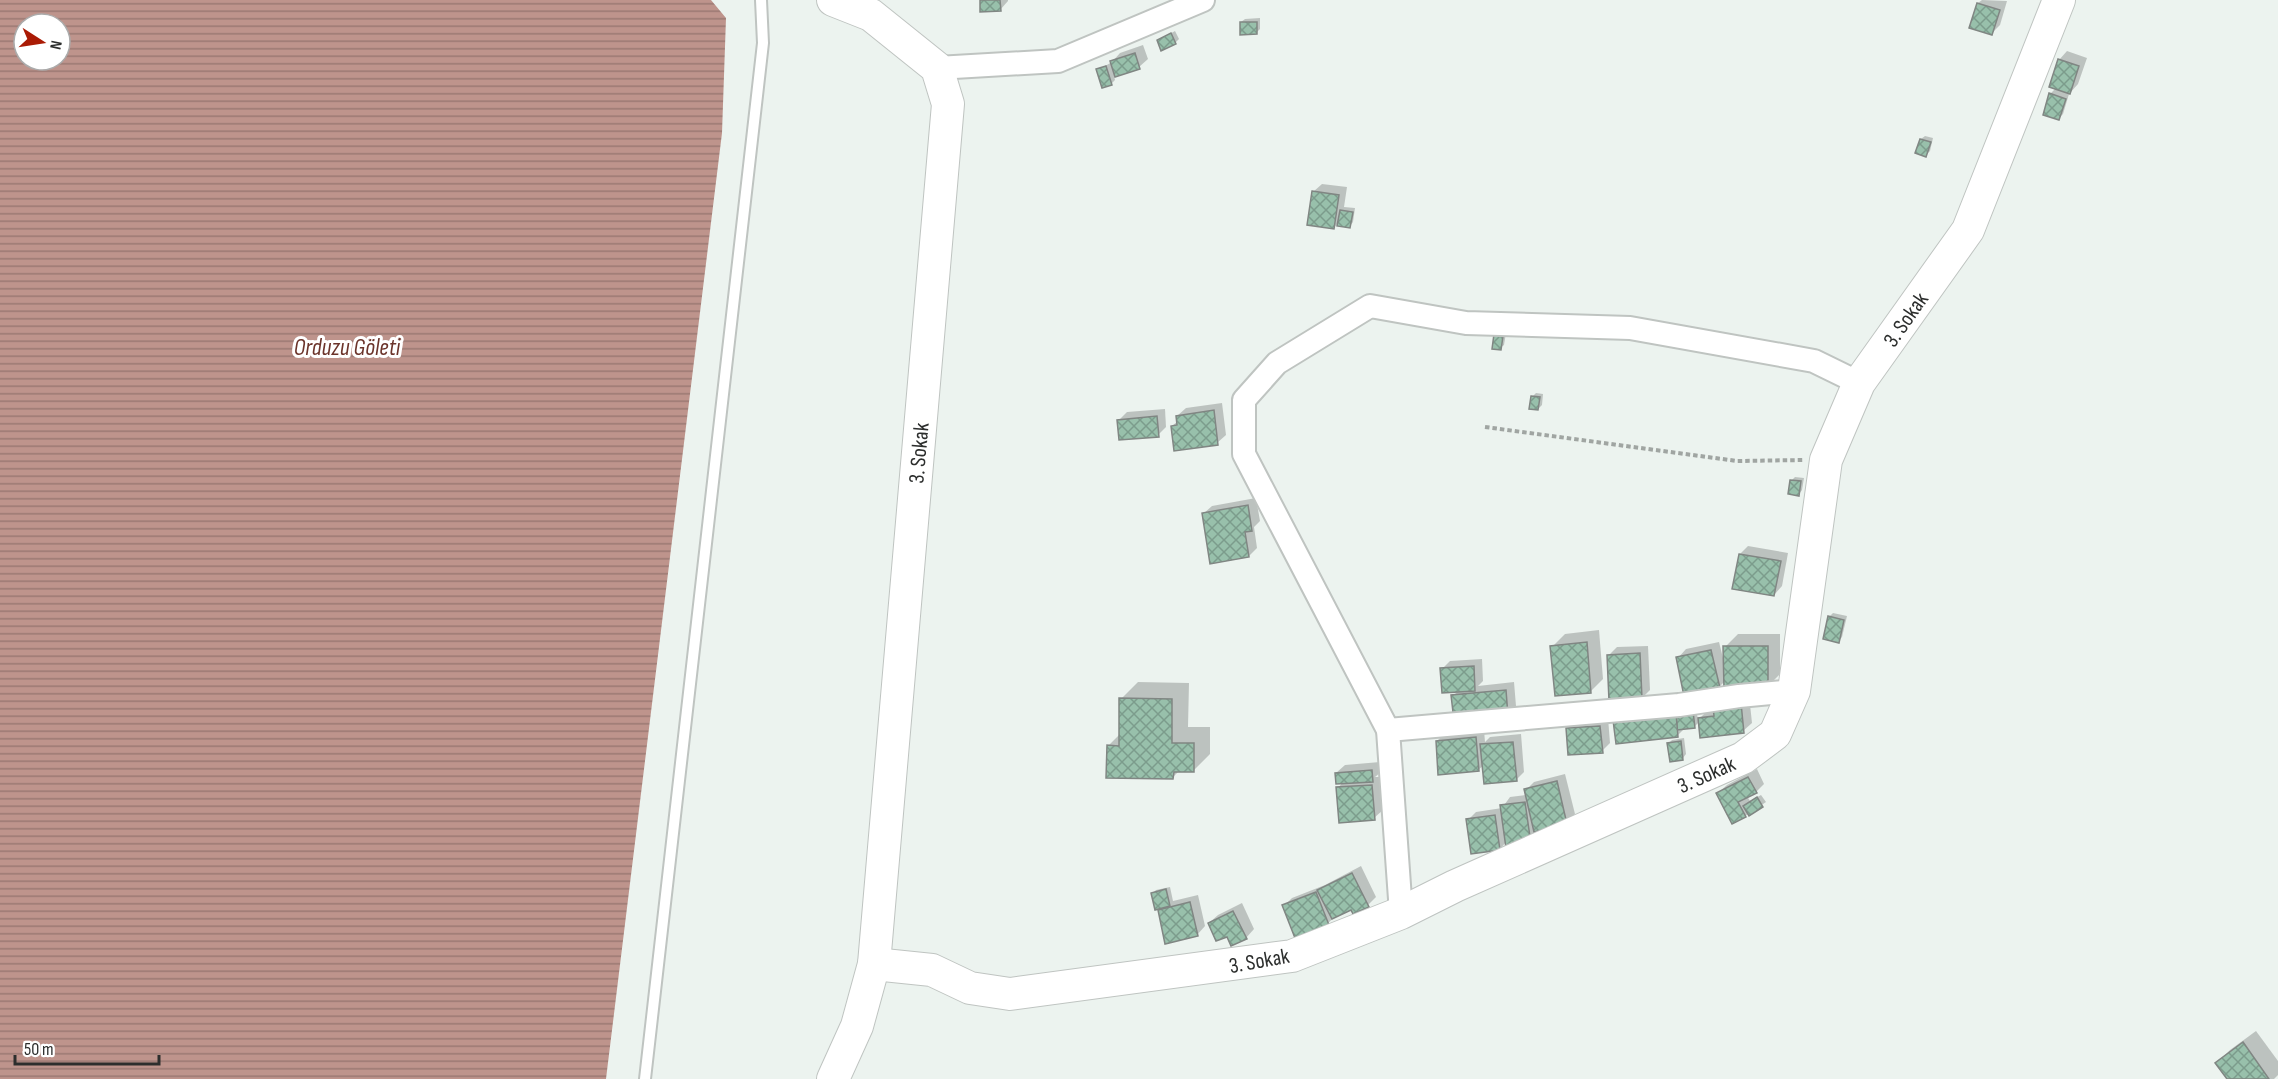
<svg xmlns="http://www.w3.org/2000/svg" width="2278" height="1079" viewBox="0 0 2278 1079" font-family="'Sofia Sans Condensed',sans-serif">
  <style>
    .water { fill: url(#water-rules); fill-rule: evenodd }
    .shadow { fill: #0003 }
    .building { fill: url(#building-cross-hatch); stroke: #808683; stroke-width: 1.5 }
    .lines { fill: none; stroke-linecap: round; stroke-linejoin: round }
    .lane-casing { stroke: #bfc4c1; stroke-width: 14 }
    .street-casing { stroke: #bfc4c1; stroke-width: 26 }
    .secondary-casing { stroke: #bfc4c1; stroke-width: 34 }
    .path { stroke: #a0a5a2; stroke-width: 4; stroke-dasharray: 4.5 3; stroke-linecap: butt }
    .lane { stroke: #fff; stroke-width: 10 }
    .street { stroke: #fff; stroke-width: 22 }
    .secondary { stroke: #fff; stroke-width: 32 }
    .labels { text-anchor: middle; stroke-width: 6; stroke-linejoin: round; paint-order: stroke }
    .street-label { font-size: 22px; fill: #2c2e2d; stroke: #fff }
    .water-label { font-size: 24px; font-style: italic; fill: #6c342b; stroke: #fff }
  </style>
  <defs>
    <pattern id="water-rules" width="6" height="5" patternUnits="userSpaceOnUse" patternTransform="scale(1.5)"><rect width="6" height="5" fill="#be948c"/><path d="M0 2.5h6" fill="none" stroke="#9b7973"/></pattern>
    <pattern id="building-cross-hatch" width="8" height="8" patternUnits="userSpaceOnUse" patternTransform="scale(1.5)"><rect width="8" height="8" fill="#98c0ab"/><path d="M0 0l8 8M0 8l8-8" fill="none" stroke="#7c9c8c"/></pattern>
  </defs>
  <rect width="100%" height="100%" fill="#ecf3ef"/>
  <!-- water -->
  <path class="water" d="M 0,0 L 711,0 L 726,18 L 722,133 L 606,1079 L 0,1079 ZM 24,24 L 60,24 L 60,60 L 24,60 Z"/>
  <!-- shadow -->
  <g class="shadow">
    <polygon points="981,0 1008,0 1008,1 1000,10"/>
    <polygon points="1982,0 2007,1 2000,25 1992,33 1971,27 1978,3"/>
    <polygon points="1260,18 1260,29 1256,33 1241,22 1245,19"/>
    <polygon points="1175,31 1179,39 1175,43 1159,40"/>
    <polygon points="1143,45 1148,59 1139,67 1114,76 1115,80 1112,83 1103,86 1098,70 1112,62 1120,53"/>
    <polygon points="2067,51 2087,58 2078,84 2069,94 2063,114 2059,118 2050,94 2056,88 2059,60"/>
    <polygon points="1925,136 1933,138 1930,151 1926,155 1921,139"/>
    <polygon points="1322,184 1347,187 1344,207 1355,208 1353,222 1350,226 1337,224 1334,228 1313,192"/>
    <polygon points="1506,333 1504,345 1500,348 1496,335"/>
    <polygon points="1536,393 1543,394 1542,405 1538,409 1532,397"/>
    <polygon points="1222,403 1226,435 1217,443 1172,426 1178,421 1177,416 1186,408"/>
    <polygon points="1165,409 1166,427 1158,435 1118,421 1127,412"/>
    <polygon points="1795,477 1804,478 1802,490 1799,494 1792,480"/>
    <polygon points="1256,498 1260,521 1254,527 1257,548 1249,556 1203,514 1212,506"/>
    <polygon points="1748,546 1788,553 1782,586 1774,595 1740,554"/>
    <polygon points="1833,613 1847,616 1842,637 1839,641 1829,617"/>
    <polygon points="1599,630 1603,679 1591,691 1552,647 1565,634"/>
    <polygon points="1738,634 1780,634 1780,674 1767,687 1725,681 1719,687 1678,658 1686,649 1719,642 1724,662 1725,647"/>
    <polygon points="1648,646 1650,690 1642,698 1609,655 1617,647"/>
    <polygon points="1482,659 1483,681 1478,686 1514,682 1516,706 1508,714 1453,696 1458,691 1442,669 1450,661"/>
    <polygon points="1138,682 1189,683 1188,727 1210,727 1210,754 1193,771 1179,771 1173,777 1108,746 1120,734 1121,699"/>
    <polygon points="1749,695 1752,723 1743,731 1700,721 1694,727 1685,728 1677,736 1617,742 1696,708 1698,720 1708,710"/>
    <polygon points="1608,718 1610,743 1602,751 1568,729 1576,721"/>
    <polygon points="1484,730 1485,742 1490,737 1521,734 1524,772 1516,780 1484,765 1478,770 1437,741 1445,733"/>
    <polygon points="1684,738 1686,754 1683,758 1668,744 1672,740"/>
    <polygon points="1380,762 1381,772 1375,777 1380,777 1383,810 1374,818 1338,788 1343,782 1336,773 1345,765"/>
    <polygon points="1757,769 1764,784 1756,792 1747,796 1750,801 1761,795 1766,802 1745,816 1718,793 1727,785"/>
    <polygon points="1565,774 1575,814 1567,822 1538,829 1539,834 1507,841 1500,849 1468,820 1476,812 1502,808 1510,797 1527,795 1526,790 1534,782"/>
    <polygon points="1361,866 1376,897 1368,905 1351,908 1336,916 1328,923 1284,906 1292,898 1325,885"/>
    <polygon points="1170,887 1173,901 1198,895 1205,926 1197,935 1159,911 1164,906 1152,894 1156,890"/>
    <polygon points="1242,903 1254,929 1246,938 1227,935 1209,923 1218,915"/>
    <polygon points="2256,1031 2278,1061 2278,1075 2274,1079 2229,1079 2217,1063 2230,1050"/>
  </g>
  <!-- building -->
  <g class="building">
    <polygon points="980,0 1000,0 1001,11 980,12"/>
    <polygon points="1977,3 2000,10 1992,35 1969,28"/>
    <polygon points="1240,22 1257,22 1257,34 1240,35"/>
    <polygon points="1171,33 1176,44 1161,51 1157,40"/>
    <polygon points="1135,53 1140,69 1115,77 1110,61"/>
    <polygon points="2058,59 2079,66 2070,94 2049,87"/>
    <polygon points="1106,66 1112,85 1102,88 1096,69"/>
    <polygon points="2049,93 2066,99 2059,120 2043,115"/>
    <polygon points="1920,139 1931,142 1926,157 1915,153"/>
    <polygon points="1312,191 1339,195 1334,229 1307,225"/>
    <polygon points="1340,210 1353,212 1350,228 1337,226"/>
    <polygon points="1494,334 1503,336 1501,350 1492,349"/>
    <polygon points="1531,396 1540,397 1538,410 1529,409"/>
    <polygon points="1214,410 1218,445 1174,451 1171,426 1177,425 1176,416"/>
    <polygon points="1157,416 1159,437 1119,440 1117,420"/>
    <polygon points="1790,480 1801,481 1799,496 1788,494"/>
    <polygon points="1248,505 1252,531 1245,532 1249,557 1210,564 1202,513"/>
    <polygon points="1739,554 1781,561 1774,596 1732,589"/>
    <polygon points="1828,616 1844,620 1839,643 1823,639"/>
    <polygon points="1587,642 1591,693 1555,696 1550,646"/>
    <polygon points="1723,646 1768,646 1768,688 1724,689"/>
    <polygon points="1711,650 1720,688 1684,696 1676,657"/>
    <polygon points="1640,653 1642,699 1609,701 1607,655"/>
    <polygon points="1474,666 1475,691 1442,693 1440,668"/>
    <polygon points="1506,690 1508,716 1454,721 1451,695"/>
    <polygon points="1119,698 1172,699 1172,743 1194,743 1194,772 1174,772 1173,779 1106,778 1107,745 1119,746"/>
    <polygon points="1741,703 1744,733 1700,738 1698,718 1714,716 1713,706"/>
    <polygon points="1693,711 1695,728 1677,730 1676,713"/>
    <polygon points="1676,713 1678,737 1616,744 1613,720"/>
    <polygon points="1600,726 1603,753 1568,755 1566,728"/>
    <polygon points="1476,737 1479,771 1438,775 1436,741"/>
    <polygon points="1681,741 1683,760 1670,762 1667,743"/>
    <polygon points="1513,742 1517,781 1484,784 1480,744"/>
    <polygon points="1372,770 1373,782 1336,784 1335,773"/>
    <polygon points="1748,777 1757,793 1738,802 1746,817 1732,824 1716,793"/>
    <polygon points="1557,781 1567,824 1534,832 1524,789"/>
    <polygon points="1372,785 1375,820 1339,823 1336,787"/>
    <polygon points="1757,797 1763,807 1749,816 1743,806"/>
    <polygon points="1525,802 1531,844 1506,848 1500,805"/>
    <polygon points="1495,815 1500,850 1471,854 1466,819"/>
    <polygon points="1352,873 1369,907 1353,914 1351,910 1332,919 1317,890"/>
    <polygon points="1166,889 1170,906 1155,910 1151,893"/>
    <polygon points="1316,892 1329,925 1295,938 1282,905"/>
    <polygon points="1190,902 1198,936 1165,944 1158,910"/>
    <polygon points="1233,911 1247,939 1231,946 1227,937 1216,941 1208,923"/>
    <polygon points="2243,1042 2269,1079 2227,1079 2215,1063"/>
  </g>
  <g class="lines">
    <defs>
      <polyline id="lane" points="645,1079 763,43 761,0"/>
      <g id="street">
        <polyline points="937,68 1058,61 1203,0"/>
        <polyline points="1388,730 1679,705 1739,696 1794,691"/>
        <polyline points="1401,913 1388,730 1244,454 1244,400 1277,363 1370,306 1466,323 1630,328 1814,361 1859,383"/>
      </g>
      <g id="secondary">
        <polyline points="874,964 932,970 970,988 1010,994 1292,956 1401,913 1455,886 1743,758 1775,734 1794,691 1826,460 1859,383 1968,230 2059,0"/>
        <polyline points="833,1079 857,1026 874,964 948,104 937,68 871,15 833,0"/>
      </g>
    </defs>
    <!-- lane casing -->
    <use href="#lane" class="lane-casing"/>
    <!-- street casing -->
    <use href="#street" class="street-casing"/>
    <!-- secondary casing -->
    <use href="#secondary" class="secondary-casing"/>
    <!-- path -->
    <polyline class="path" points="1485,427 1737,461 1803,460"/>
    <!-- lane -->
    <use href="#lane" class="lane"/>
    <!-- street -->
    <use href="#street" class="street"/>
    <!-- secondary -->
    <use href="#secondary" class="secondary"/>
  </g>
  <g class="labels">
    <!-- street labels -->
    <g class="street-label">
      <text transform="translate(1905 319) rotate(-55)" y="8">3. Sokak</text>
      <text transform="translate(918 453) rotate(-85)" y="8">3. Sokak</text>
      <text transform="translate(1706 774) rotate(-24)" y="8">3. Sokak</text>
      <text transform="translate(1259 960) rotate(-10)" y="8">3. Sokak</text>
    </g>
    <!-- water labels -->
    <g class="water-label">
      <text x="347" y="355">Orduzu Göleti</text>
    </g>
  </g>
  <!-- north arrow -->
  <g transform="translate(42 42) rotate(102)"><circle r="28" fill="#ffffff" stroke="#ababab" stroke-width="1.5"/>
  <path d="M0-4.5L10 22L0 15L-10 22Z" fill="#aa1b05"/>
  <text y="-9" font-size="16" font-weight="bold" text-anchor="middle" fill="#2c2e2d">N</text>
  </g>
  <!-- scale -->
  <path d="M15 1055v9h144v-9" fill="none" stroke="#2c2e2d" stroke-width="3"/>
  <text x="24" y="1055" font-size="18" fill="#2c2e2d" stroke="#ffffff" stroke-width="4.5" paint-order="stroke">50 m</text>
</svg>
